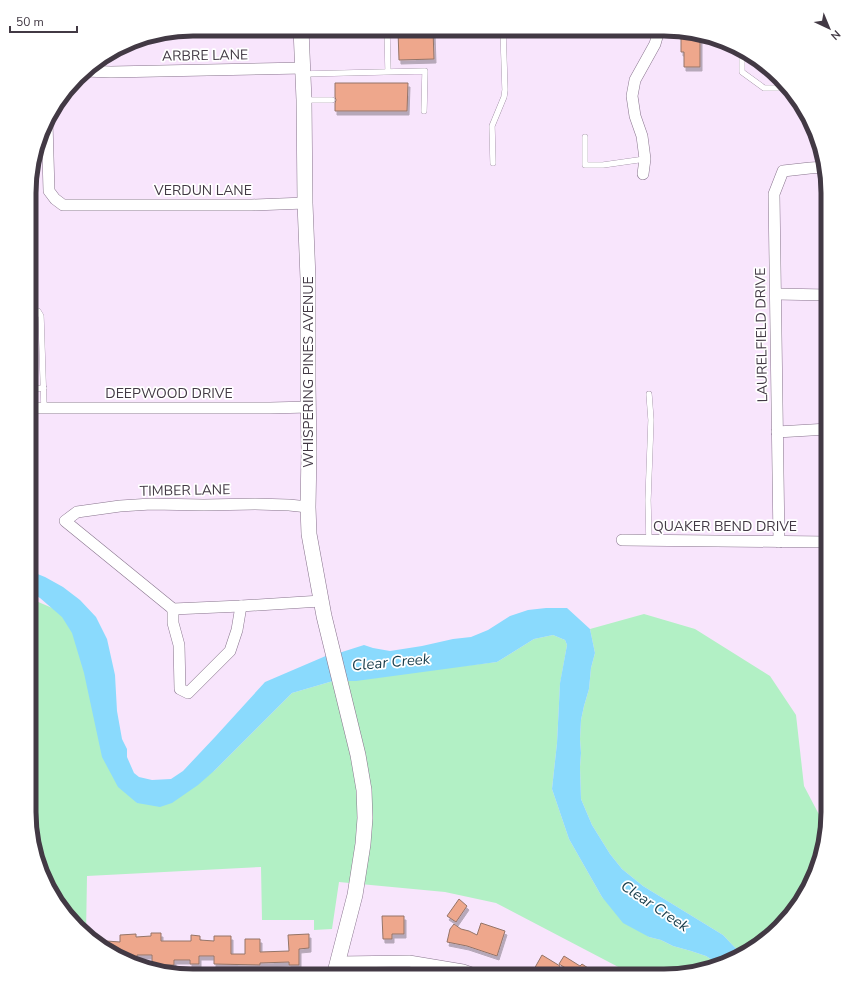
<svg xmlns="http://www.w3.org/2000/svg" width="857" height="1005" viewBox="0 0 857 1005" font-family="'Nunito Sans',sans-serif">
  <style>
    .green { fill: #b2f0c5 }
    .water { fill: #8adafd }
    .building { fill: #eea78c; stroke: #947468; filter: url(#shadow) }
    .lines { fill: none; stroke-linecap: round; stroke-linejoin: round }
    .lane-casing { stroke: #88748d; stroke-width: 6 }
    .street-casing { stroke: #88748d; stroke-width: 12 }
    .secondary-casing { stroke: #88748d; stroke-width: 16 }
    .lane { stroke: #fff; stroke-width: 5.5 }
    .street { stroke: #fff; stroke-width: 11 }
    .secondary { stroke: #fff; stroke-width: 15 }
    .labels { text-anchor: middle; stroke-width: 3.5; stroke-linejoin: round; paint-order: stroke }
    .street-label { font-size: 14px; fill: #423944; stroke: #fff }
    .water-label { font-size: 15px; font-style: italic; fill: #173c4a; stroke: #fff }
    .rim { fill: none; stroke: #423944; stroke-width: 5 }
  </style>
  <defs>
    <filter id="shadow"><feDropShadow dx="2" dy="4" stdDeviation="0" flood-color="#0004"/></filter>
  </defs>
  <rect width="100%" height="100%" fill="#f8e5fc"/>
  <!-- green -->
  <g class="green">
    <polygon points="29,598 64,613 83,651 137,803 214,771 292,693 333,681 497,662 534,639 553,635 565,640 567,645 560,684 557,743 552,789 569,839 602,897 649,937 661,940 673,946 691,951 706,956 717,963 674,976 631,976 626,971 496,903 445,892 339,882 332,929 314,930 314,920 262,920 261,867 87,876 86,935 77,928 51,894 35,855 29,812"/>
    <polygon points="644,614 695,629 770,676 796,715 804,786 825,826 827,825 819,864 800,903 746,954 742,955 723,935 643,886 622,869 610,854 592,825 581,799 580,767 581,753 580,739 581,720 584,706 589,689 591,668 595,653 590,629"/>
  </g>
  <!-- water -->
  <polygon class="water" points="30,561 35,573 45,577 63,587 80,600 96,617 107,639 115,675 117,711 122,739 127,749 127,757 134,773 139,777 152,780 171,779 183,771 215,737 265,682 328,655 342,652 364,645 373,648 390,651 422,646 453,639 471,637 488,630 510,616 528,610 546,608 567,608 590,629 595,653 591,668 589,689 584,706 581,720 580,739 581,753 580,767 581,799 592,825 610,854 622,869 643,886 723,935 742,955 717,963 706,956 691,951 673,946 661,940 649,937 623,923 602,897 569,839 552,789 557,743 560,683 567,645 565,640 553,635 534,639 497,662 356,681 333,681 292,693 214,771 198,785 172,803 160,807 137,803 118,787 102,757 84,673 72,633 62,617 40,598 30,592"/>
  <!-- building -->
  <g class="building">
    <polygon points="433,30 434,59 399,60 398,31"/>
    <polygon points="700,37 700,67 684,67 684,52 681,52 681,38"/>
    <polygon points="335,83 408,83 407,111 335,111 335,103 336,100 335,97"/>
    <polygon points="459,899 467,906 456,922 447,916"/>
    <polygon points="382,916 404,916 404,934 392,934 392,939 383,939"/>
    <polygon points="481,923 505,931 497,956 467,946 447,942 450,929 454,924 461,929 469,931 477,935"/>
    <polygon points="151,933 161,933 161,941 191,941 191,935 200,936 200,940 214,941 214,936 231,936 231,954 245,954 245,939 260,939 260,952 289,951 288,935 309,934 309,948 299,949 299,965 289,965 289,962 260,963 260,965 214,964 214,956 199,956 199,964 190,964 190,960 174,960 174,965 152,965 152,955 137,955 137,962 111,954 93,940 120,942 120,935 136,934 136,937 151,936"/>
    <polygon points="542,955 560,966 555,976 542,976 533,971"/>
    <polygon points="564,956 580,966 582,964 588,968 581,976 572,976 574,973 559,964"/>
  </g>
  <g class="lines">
    <defs>
      <g id="lane">
        <polyline points="387,30 388,71"/>
        <polyline points="742,52 742,72 764,88 784,88"/>
        <polyline points="303,74 425,71 424,111"/>
        <polyline points="304,100 332,100"/>
        <polyline points="585,137 585,165 603,165 645,159"/>
        <polyline points="493,163 492,126 504,97 505,90 503,30"/>
        <polyline points="30,311 38,311 41,316 44,408"/>
        <polyline points="30,389 44,388"/>
        <polyline points="649,394 651,420 648,500 649,541"/>
      </g>
      <g id="street">
        <polyline points="84,71 111,72 303,68"/>
        <polyline points="47,122 49,191 55,199 63,205 252,205 305,203"/>
        <polyline points="643,174 645,159 642,136 635,116 632,96 635,80 655,44 659,30"/>
        <polyline points="776,294 828,295"/>
        <polyline points="30,408 270,408 309,407"/>
        <polyline points="777,432 828,429"/>
        <polyline points="308,507 289,505 255,504 204,505 151,504 120,506 77,512 65,521 173,609 241,606 321,601"/>
        <polyline points="622,540 828,542"/>
        <polyline points="779,542 774,194 783,171 810,168 825,167"/>
        <polyline points="173,609 173,623 179,645 180,689 188,693 230,651 237,630 241,606"/>
        <polyline points="339,962 409,961 463,970 480,976"/>
      </g>
      <polyline id="secondary" points="301,29 304,100 305,203 308,279 308,385 309,451 308,507 309,534 324,616 358,755 364,790 365,818 363,844 355,895 334,976"/>
    </defs>
    <!-- lane casing -->
    <use href="#lane" class="lane-casing"/>
    <!-- street casing -->
    <use href="#street" class="street-casing"/>
    <!-- secondary casing -->
    <use href="#secondary" class="secondary-casing"/>
    <!-- lane -->
    <use href="#lane" class="lane"/>
    <!-- street -->
    <use href="#street" class="street"/>
    <!-- secondary -->
    <use href="#secondary" class="secondary"/>
  </g>
  <g class="labels">
    <!-- street labels -->
    <g class="street-label">
      <text transform="translate(205 55) rotate(-1)" y="5">ARBRE LANE</text>
      <text x="203" y="195">VERDUN LANE</text>
      <text transform="translate(761 335) rotate(-91)" y="5">LAURELFIELD DRIVE</text>
      <text transform="translate(308 372) rotate(-90)" y="5">WHISPERING PINES AVENUE</text>
      <text x="169" y="398">DEEPWOOD DRIVE</text>
      <text transform="translate(185 490) rotate(-1)" y="5">TIMBER LANE</text>
      <text x="725" y="531">QUAKER BEND DRIVE</text>
    </g>
    <!-- water labels -->
    <g class="water-label">
      <text transform="translate(391 662) rotate(-5)" y="5">Clear Creek</text>
      <text transform="translate(655 906) rotate(34)" y="5">Clear Creek</text>
    </g>
  </g>
  <!-- crop -->
  <path d="M0 0H857V1005H0ZM193 36H664A157 157 0 0 1 821 193V812A157 157 0 0 1 664 969H193A157 157 0 0 1 36 812V193A157 157 0 0 1 193 36Z" fill="#fff" fill-rule="evenodd"/>
  <path class="rim" d="M193 36H664A157 157 0 0 1 821 193V812A157 157 0 0 1 664 969H193A157 157 0 0 1 36 812V193A157 157 0 0 1 193 36Z"/>
  <!-- north arrow -->
  <g transform="translate(829 28) rotate(136)" stroke="#ffffff" stroke-width="3" paint-order="stroke">
  <path d="M0-3L7 15L0 10L-7 15Z" fill="#423944"/>
  <text y="-6" font-size="11" font-weight="bold" text-anchor="middle" fill="#423944">N</text>
  </g>
  <!-- scale -->
  <path d="M10 26v6h67v-6" fill="none" stroke="#423944" stroke-width="2"/>
  <text x="16" y="26" font-size="12" fill="#423944" stroke="#ffffff" stroke-width="3" paint-order="stroke">50 m</text>
</svg>
